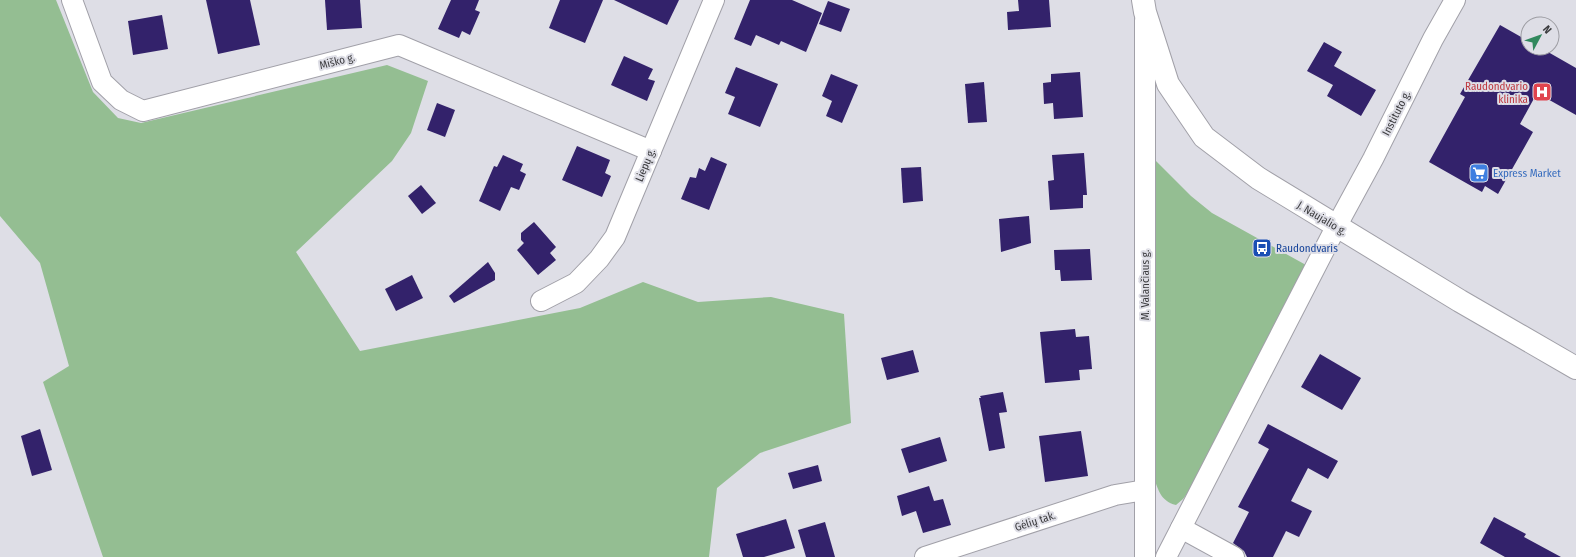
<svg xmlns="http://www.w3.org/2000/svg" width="1576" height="557" viewBox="0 0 1576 557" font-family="'Fira Sans Condensed',sans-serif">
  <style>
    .green { fill: #94be92 }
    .building { fill: #33226b }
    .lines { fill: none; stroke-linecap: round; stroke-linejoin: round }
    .street-casing { stroke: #a1a0a8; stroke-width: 22 }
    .primary-casing { stroke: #a1a0a8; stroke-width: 24 }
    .street { stroke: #fff; stroke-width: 20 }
    .primary { stroke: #fff; stroke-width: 22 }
    .labels { text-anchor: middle; stroke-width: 4; stroke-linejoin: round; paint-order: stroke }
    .street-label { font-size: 11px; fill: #3b3b3e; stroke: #dedee6 }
    .health-label { font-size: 11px; fill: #be3a42; stroke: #dedee6; text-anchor: end }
    .shop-label { font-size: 11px; fill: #366cbe; stroke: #dedee6; text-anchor: start }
    .transit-label { font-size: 11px; fill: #164399; stroke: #dedee6; text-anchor: start }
  </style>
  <rect width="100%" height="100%" fill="#dedee6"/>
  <!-- green -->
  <g class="green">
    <polygon points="0,0 56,0 93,92 118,118 141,123 387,65 428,81 411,133 392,161 296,252 360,351 580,308 643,282 698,302 771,297 844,314 851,423 760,453 717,488 709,557 103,557 43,382 69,366 40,263 0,216"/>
    <path d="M 1156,161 L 1191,196 L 1212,213 L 1306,265 L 1189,491 L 1183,499 L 1176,505 C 1160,501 1158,489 1153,475 L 1154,163 Z"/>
  </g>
  <!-- building -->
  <g class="building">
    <polygon points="206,0 250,0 260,45 218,54"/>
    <polygon points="325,0 360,0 362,28 327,30"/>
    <polygon points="451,0 479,0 475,10 480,12 470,35 462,31 459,38 438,29"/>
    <polygon points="560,0 603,0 585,43 549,28"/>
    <polygon points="614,0 679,0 667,25"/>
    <polygon points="750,0 792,0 822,13 806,52 781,41 779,45 756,35 751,46 734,39"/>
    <polygon points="1018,0 1049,0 1051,27 1008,30 1007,12 1019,11"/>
    <polygon points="828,1 850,9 841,32 819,24"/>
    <polygon points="162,15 168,49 133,55 128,21"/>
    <polygon points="1500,25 1528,41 1528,48 1541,48 1576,68 1576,115 1537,93 1520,124 1533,132 1498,194 1485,186 1482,192 1429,162 1465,97 1460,94"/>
    <polygon points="1324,42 1342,52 1334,66 1376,90 1361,116 1327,96 1333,85 1307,71"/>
    <polygon points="624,56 653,69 648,79 655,81 647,101 611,85"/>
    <polygon points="736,67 778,84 760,127 728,114 735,97 725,93"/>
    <polygon points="1080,72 1083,117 1054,119 1053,103 1044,104 1043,83 1051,82 1051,74"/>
    <polygon points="831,74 858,85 842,123 826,116 832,101 822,96"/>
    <polygon points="984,82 987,122 968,123 965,84"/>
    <polygon points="437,103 455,110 445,137 427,130"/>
    <polygon points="577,146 610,160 605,173 611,176 602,197 562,180"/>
    <polygon points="1084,153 1087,195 1083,195 1083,208 1050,210 1048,181 1054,180 1052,155"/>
    <polygon points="503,155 523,164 520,171 526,174 519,190 511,187 500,211 479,201 494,166 497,167"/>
    <polygon points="711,157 727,164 709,210 681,199 690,177 696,178 699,168 705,171"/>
    <polygon points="921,167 923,201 903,203 901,168"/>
    <polygon points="421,185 436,203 422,214 408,196"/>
    <polygon points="1029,216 1031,243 1001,252 999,219"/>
    <polygon points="534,222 556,247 550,253 556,260 538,275 517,250 524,243 521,240 521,233"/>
    <polygon points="1090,249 1092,280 1061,281 1060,270 1055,270 1054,250"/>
    <polygon points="488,262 495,273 495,280 454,303 449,296"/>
    <polygon points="412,275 423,298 396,311 385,289"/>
    <polygon points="1075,329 1076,337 1089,336 1092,369 1079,370 1080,380 1045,383 1040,332"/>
    <polygon points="913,350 919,372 887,380 881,358"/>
    <polygon points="1320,354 1361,378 1342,410 1301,387"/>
    <polygon points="1003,392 1007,412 999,413 1005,448 989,451 979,398 981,398 980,396"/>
    <polygon points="1268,424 1338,461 1328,479 1308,468 1291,501 1312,511 1299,537 1286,531 1273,557 1247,557 1244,551 1233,543 1249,512 1238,507 1269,449 1258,443"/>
    <polygon points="40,429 52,470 32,476 21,436"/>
    <polygon points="1081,431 1088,476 1045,482 1039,436"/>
    <polygon points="940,437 947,461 909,473 901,449"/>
    <polygon points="818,465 822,481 793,489 788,473"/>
    <polygon points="929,486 934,501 943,499 951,525 923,533 916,511 902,516 897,496"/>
    <polygon points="1494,517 1526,534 1524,537 1561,557 1505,557 1480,543"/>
    <polygon points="786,519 795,548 764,557 743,557 736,534"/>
    <polygon points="825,522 835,557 806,557 798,530"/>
  </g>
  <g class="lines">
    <defs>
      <g id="street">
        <polyline points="72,0 102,82 121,100 143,111 399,45 651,151"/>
        <polyline points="1145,20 1145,557"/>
        <polyline points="541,301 576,283 599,259 615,237 714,0"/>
        <polyline points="1181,528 1234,557"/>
        <polyline points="925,557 1115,495 1145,490"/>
        <polyline points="1166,557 1336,227 1373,159 1433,39 1455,0"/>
      </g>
      <polyline id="primary" points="1143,0 1145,12 1168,84 1204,137 1258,178 1460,301 1576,368"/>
    </defs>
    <!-- street casing -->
    <use href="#street" class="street-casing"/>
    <!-- primary casing -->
    <use href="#primary" class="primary-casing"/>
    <!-- street -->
    <use href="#street" class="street"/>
    <!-- primary -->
    <use href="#primary" class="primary"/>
  </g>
  <!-- icons -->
  <defs>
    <symbol id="hospital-square" viewBox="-11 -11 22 22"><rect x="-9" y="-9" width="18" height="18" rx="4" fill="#e0444e" stroke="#dedee6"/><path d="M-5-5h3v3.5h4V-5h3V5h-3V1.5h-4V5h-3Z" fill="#fff"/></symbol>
    <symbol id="supermarket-square" viewBox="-11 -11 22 22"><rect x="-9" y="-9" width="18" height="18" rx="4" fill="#3f7fe0" stroke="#dedee6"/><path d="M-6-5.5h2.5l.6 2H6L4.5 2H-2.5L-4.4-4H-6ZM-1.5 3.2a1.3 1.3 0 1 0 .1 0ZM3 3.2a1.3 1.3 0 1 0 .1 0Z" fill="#fff"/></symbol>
    <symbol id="bus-square" viewBox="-11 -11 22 22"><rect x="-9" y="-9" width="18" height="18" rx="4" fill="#1a4fb4" stroke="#dedee6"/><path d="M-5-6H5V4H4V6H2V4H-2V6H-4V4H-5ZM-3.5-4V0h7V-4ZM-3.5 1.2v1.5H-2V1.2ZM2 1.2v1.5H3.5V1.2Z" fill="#fff"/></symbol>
  </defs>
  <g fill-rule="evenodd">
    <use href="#hospital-square" x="1531" y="81" width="22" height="22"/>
    <use href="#supermarket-square" x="1468" y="162" width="22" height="22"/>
    <use href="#bus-square" x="1251" y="237" width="22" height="22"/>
  </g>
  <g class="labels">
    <!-- street labels -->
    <g class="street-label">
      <text transform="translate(337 61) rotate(-14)" y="4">Miško g.</text>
      <text transform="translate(1396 113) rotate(-63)" y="4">Instituto g.</text>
      <text transform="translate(645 165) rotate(-67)" y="4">Liepų g.</text>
      <text transform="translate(1322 218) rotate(31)" y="4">J. Naujalio g.</text>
      <text transform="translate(1145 285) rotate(-90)" y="4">M. Valančiaus g.</text>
      <text transform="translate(1035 521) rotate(-18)" y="4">Gėlių tak.</text>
    </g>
    <!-- health labels -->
    <g class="health-label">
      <text x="1528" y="90">Raudondvario<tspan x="1528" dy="13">klinika</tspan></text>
    </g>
    <!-- shop labels -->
    <g class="shop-label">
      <text x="1493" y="177">Express Market</text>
    </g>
    <!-- transit labels -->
    <g class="transit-label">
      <text x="1276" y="252">Raudondvaris</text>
    </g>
  </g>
  <!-- north arrow -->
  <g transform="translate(1540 36) rotate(49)"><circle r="19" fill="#dedee6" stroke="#9d9da3"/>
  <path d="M0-3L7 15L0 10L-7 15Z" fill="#31885d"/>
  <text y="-6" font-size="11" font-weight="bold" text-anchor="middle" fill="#3b3b3e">N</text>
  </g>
</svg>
